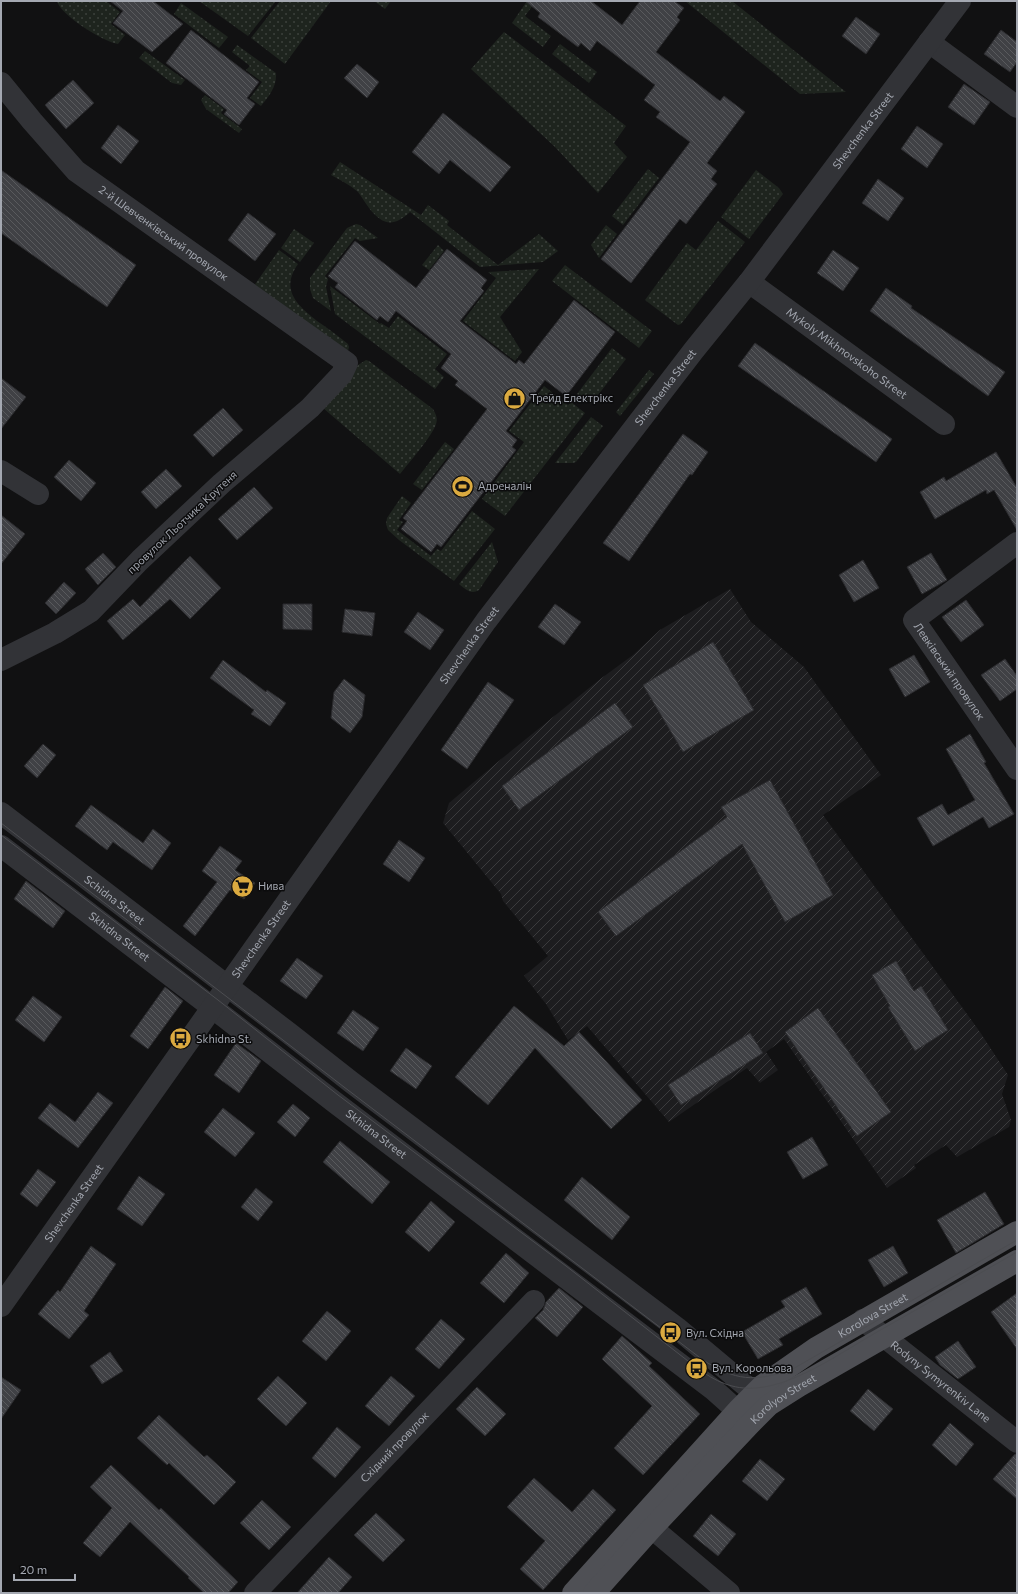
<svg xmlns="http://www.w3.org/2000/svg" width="1018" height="1594" viewBox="0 0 1018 1594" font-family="Commissioner,sans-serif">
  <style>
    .industrial { fill: url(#industrial-furrows) }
    .grass { fill: url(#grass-dots) }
    .building { fill: url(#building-back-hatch); stroke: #2b2b2e }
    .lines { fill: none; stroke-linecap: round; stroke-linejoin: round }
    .minor { stroke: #323337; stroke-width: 22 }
    .major { stroke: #4f5055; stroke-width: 22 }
    .tram { stroke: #4c4d51; stroke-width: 1 }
    .labels { text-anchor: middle; stroke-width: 3; stroke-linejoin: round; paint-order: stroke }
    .street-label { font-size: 11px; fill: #a4a8b1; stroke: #0c0c0d }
    .poi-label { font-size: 11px; fill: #a4a8b1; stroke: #0c0c0d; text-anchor: start }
  </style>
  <defs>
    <pattern id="industrial-furrows" width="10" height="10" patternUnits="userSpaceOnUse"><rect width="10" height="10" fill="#1d1d1f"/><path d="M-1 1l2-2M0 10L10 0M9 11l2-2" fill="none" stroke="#3b3b3d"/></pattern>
    <pattern id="grass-dots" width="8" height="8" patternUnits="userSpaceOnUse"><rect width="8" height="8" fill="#1e241e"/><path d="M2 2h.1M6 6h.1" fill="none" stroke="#3c413c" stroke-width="1.8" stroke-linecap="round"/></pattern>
    <pattern id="building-back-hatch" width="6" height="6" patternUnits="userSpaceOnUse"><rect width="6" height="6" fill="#404145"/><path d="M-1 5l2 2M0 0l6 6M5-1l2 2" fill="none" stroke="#595a5d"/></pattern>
  </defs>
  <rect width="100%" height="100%" fill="#111112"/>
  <!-- industrial -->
  <polygon class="industrial" points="730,589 751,622 804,667 881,775 823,815 980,1032 1008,1075 1002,1094 1011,1120 1009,1127 957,1157 946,1145 914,1165 916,1168 887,1188 784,1039 766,1052 778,1070 760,1083 747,1068 669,1122 587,1026 568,1040 546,1004 524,976 548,956 503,901 501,894 443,823 449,803 505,756 599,680 633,655 660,630"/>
  <!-- grass -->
  <g class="grass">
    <path d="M 57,1 L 106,1 L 120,12 L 111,24 L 125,35 L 118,44 C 104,42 60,15 57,1 Z"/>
    <polygon points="199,1 276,1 248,36"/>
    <polygon points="280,1 331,1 285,64 251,38"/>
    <polygon points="374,1 391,1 385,9"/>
    <polygon points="527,1 536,1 525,16 551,36 543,47 512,23"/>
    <polygon points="685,1 732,1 846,92 800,94"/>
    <polygon points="181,3 228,37 219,48 174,14"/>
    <polygon points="504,32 626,126 614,143 627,157 598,193 555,147 471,69"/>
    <polygon points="560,44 597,72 589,83 552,54"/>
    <path d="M 237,45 L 276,73 C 277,87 269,96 261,106 L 250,98 L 262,82 L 246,70 L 250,66 L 232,52 Z"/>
    <polygon points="145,51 185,80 181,85 172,83 139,58"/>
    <polygon points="205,95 224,109 221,113 242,129 239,133 206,109 201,100"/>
    <path d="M 340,162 L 421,215 L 428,205 L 449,221 L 447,225 L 498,265 L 539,234 L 558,251 L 543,262 L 480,267 L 410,212 C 394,227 383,226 369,208 C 365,203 362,197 358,192 C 350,185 340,180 331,175 Z"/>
    <polygon points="648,169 659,178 623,225 612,216"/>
    <polygon points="756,170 779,188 783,194 749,239 721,217"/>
    <polygon points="718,221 745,242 681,324 678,325 645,300 687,243 696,250"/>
    <polygon points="356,224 360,225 378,238 360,241 355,238 325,276 328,279 326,287 331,311 313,298 310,289 310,278 347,228"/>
    <polygon points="606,225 617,234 599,258 591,245"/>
    <polygon points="294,229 314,243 300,262 281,248"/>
    <polygon points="438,245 444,251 429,270 422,265"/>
    <path d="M 279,250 L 298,264 C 280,290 297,305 317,321 C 328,328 338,336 348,344 L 349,347 L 348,351 L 251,290 Z"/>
    <polygon points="565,265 652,331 639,348 552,281"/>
    <polygon points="539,269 500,317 522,352 515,361 463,321 496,278 488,272"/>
    <polygon points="330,286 380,324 381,323 389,328 398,316 447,354 435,369 444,377 435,389 335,314"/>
    <polygon points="612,348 626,359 591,404 577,394"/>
    <path d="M 366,360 L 369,361 L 433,409 C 436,414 438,419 436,424 C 433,435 408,464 400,474 L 323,408 L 337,394 L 358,365 Z"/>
    <polygon points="649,370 654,374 620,416 616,412"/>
    <polygon points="544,386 568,405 571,402 585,413 505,516 482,499 524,442 509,431"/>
    <polygon points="591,417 603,426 576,462 573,463 555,463"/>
    <polygon points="445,442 454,449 422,490 413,484"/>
    <polygon points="402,496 411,503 399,520 403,522 397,530 431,556 437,549 441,551 472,511 495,529 454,581 399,540 388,530 386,524 387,518"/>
    <path d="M 492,542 L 498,562 L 479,590 C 471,595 465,589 459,584 Z"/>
  </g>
  <!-- building -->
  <g class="building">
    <polygon points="110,1 153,1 183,24 152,52 113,23 123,11"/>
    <polygon points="525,1 591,1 622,25 640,1 674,1 684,8 677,17 680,20 656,52 720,101 724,96 745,112 707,163 717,171 711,179 717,184 686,224 680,219 631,283 601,259 690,142 656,117 660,112 644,100 655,85 597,41 590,51 581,43 578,47 538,17 540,13"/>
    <polygon points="856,17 880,34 866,54 842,36"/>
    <polygon points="191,30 259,82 247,98 255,104 239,125 224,114 227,110 166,63"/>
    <polygon points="1001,30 1017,42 1017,62 1010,72 984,54"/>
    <polygon points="357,64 379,82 367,98 344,78"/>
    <polygon points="73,80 94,103 66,129 45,105"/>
    <polygon points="964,84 990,102 974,125 948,107"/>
    <polygon points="443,113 511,167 490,192 450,160 439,174 412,152"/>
    <polygon points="118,125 139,141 121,164 101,148"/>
    <polygon points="917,126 943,144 927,168 901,149"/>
    <polygon points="1,170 136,265 107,307 1,233"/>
    <polygon points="878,179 904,198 888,221 862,203"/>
    <polygon points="248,213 276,234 255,261 228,240"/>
    <polygon points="355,241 416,288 447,249 487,280 481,288 484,291 460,321 516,364 519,360 524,364 574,300 615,332 566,396 545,380 506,431 517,440 512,447 516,450 441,547 437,544 431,552 401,529 407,521 403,518 487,409 455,385 458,381 441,368 451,354 396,311 388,322 380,316 377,320 335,287 338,283 328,276"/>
    <polygon points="833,250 859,268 843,291 817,273"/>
    <polygon points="886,288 912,306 911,308 1005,372 988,396 870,311"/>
    <polygon points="755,343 892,439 876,462 738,366"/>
    <polygon points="1,378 26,397 1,429"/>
    <polygon points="223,408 243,430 213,457 193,435"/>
    <polygon points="683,434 708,452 692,475 690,474 629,561 603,543"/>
    <polygon points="996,452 1017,488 1017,530 994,490 987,494 986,490 935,519 920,492 944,477 946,481"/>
    <polygon points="69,460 96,483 81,501 54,477"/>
    <polygon points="166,469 182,486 156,509 141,492"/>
    <polygon points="254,487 273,508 237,540 218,519"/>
    <polygon points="1,515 25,534 1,564"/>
    <polygon points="103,553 116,567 98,585 85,569"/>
    <polygon points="931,553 947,580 922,594 907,567"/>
    <polygon points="190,556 221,588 190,619 170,599 123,640 107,621 133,599 140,607"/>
    <polygon points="863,560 879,588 854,602 839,575"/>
    <polygon points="64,582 76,593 56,614 45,603"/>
    <polygon points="966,600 984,625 961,642 942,617"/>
    <polygon points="283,604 312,604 312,630 283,629"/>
    <polygon points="555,604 581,622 564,645 538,627"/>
    <polygon points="345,609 375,613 372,636 342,632"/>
    <polygon points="418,612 444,630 430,650 404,632"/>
    <polygon points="713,642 754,710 683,752 643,685"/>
    <polygon points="914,655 930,682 905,697 889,669"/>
    <polygon points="1005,659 1017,676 1017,689 1000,701 981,675"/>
    <polygon points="223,660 266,692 267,690 286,703 270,726 251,714 254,710 210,678"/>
    <polygon points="344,679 365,695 362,717 350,733 331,718 334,692"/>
    <polygon points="488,682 514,700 467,769 441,750"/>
    <polygon points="615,703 633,727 519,810 502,786"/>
    <polygon points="970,734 986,762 984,763 1014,814 989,828 983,817 933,846 917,818 942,804 948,815 975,800 946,749"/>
    <polygon points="43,744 56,755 37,778 24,766"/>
    <polygon points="770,780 833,895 785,922 742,844 616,936 598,912 727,817 721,807"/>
    <polygon points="91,805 143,843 153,829 171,843 152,870 113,842 107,850 75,826"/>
    <polygon points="399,840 425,858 409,882 383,864"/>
    <polygon points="220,846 242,861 235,870 255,883 244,899 230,890 195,936 183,926 217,882 202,871"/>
    <polygon points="26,881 65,911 53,928 14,899"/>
    <polygon points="297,958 323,976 306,999 280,981"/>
    <polygon points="896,961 914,991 921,986 948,1030 915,1051 888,1007 890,1006 872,975"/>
    <polygon points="165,987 183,1001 148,1049 130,1036"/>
    <polygon points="33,996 62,1017 44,1042 15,1020"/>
    <polygon points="514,1006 564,1046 579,1032 642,1100 611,1129 535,1048 488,1105 455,1077"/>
    <polygon points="818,1008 891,1112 857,1136 785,1032"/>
    <polygon points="353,1010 379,1028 363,1051 337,1033"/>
    <polygon points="750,1033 763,1053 681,1105 668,1085"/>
    <polygon points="236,1043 261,1061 239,1093 214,1075"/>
    <polygon points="406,1048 432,1066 416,1089 390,1071"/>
    <polygon points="98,1092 113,1103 78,1148 38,1118 50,1103 75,1122"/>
    <polygon points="293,1104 310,1118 295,1137 277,1122"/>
    <polygon points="223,1108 255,1133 235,1157 204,1132"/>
    <polygon points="812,1137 828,1165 803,1179 787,1152"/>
    <polygon points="340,1141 390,1182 372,1204 323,1162"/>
    <polygon points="38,1169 56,1182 37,1207 20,1194"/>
    <polygon points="139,1176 165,1194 142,1226 117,1209"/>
    <polygon points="582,1177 630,1217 612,1240 564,1200"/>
    <polygon points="256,1188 273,1202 258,1221 241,1207"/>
    <polygon points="985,1192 1004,1224 956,1253 937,1220"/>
    <polygon points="431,1201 455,1222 429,1252 405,1232"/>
    <polygon points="91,1246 116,1264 84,1311 89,1315 69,1339 38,1314 58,1290 60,1292"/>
    <polygon points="893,1246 908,1273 884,1287 868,1260"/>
    <polygon points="506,1253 529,1273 504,1303 480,1283"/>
    <polygon points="806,1287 822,1314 779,1339 783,1345 758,1359 742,1332 785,1307 781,1301"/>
    <polygon points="559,1288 583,1307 557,1337 535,1318 543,1310 546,1302"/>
    <polygon points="1017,1293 1017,1349 991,1312"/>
    <polygon points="327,1311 351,1331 326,1361 302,1341"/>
    <polygon points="441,1319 465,1339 439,1369 415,1349"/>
    <polygon points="622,1336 652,1363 649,1366 700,1414 643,1475 614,1448 652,1406 602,1359"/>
    <polygon points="958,1341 976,1367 958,1379 940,1365 935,1357"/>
    <polygon points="110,1352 123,1371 102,1384 90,1366"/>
    <polygon points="278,1376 307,1403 286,1426 257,1399"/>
    <polygon points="391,1376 415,1396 389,1426 365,1406"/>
    <polygon points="1,1377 21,1390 1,1419"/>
    <polygon points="477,1387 506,1414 485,1436 456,1409"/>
    <polygon points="868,1389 893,1409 874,1431 850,1411"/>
    <polygon points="159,1415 204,1457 207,1455 236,1482 214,1505 169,1463 167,1465 137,1438"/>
    <polygon points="950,1423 974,1444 956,1466 932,1445"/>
    <polygon points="337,1427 361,1447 335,1478 312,1458"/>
    <polygon points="1015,1454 1017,1454 1017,1499 993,1479"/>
    <polygon points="760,1459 785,1479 767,1501 742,1481"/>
    <polygon points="111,1465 159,1510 161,1508 238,1582 228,1593 204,1593 188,1578 189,1577 130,1522 100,1557 83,1543 112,1508 90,1487"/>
    <polygon points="534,1478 572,1512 593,1489 616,1510 543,1590 520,1569 545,1541 507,1507"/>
    <polygon points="262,1500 291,1527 269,1550 240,1523"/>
    <polygon points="376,1513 405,1540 383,1562 354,1535"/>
    <polygon points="711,1514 736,1534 718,1556 693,1536"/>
    <polygon points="329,1557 352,1577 338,1593 297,1593"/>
  </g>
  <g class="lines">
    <!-- minor -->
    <g class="minor">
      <polyline points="929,42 1017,107"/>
      <path id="s1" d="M 1,83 L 32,121 L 76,171 L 347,363 L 342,374 L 310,408 L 222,483 L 140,560 L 91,611 L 55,633 L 1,660"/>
      <path id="s2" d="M 749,282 L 944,424"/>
      <polyline points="1,471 38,494"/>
      <path id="s3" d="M 1017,543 L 914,620 L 1017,769"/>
      <path id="s4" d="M 1,813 L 290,1034 L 351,1082 L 677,1328 L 769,1405"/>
      <path id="s5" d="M 1,846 L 213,1008 L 337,1104 L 714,1390 L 751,1423"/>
      <path id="s6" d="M 1,1306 L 486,621 L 694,350 L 749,282 L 960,1"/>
      <path id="s7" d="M 863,1320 L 1017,1442"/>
      <polyline points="652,1528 729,1593"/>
      <path id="s8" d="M 255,1593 L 534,1301"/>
    </g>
    <!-- major -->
    <g class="major">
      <path id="s9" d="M 573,1593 L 738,1410 L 763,1385 L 816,1348 L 1017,1232"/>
      <path id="s10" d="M 594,1593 L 652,1528 L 751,1423 L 769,1405 L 799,1386 L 1017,1261"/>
    </g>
    <!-- tram -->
    <g class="tram">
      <path d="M 1,823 L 344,1087 L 703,1360 C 736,1381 754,1382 791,1370 L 1017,1240"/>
      <path d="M 1,835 L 218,1000 L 338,1095 L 566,1266 L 697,1368 C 715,1381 733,1390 756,1388 C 796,1385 842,1352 877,1332 C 923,1306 970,1279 1017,1252"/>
    </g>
  </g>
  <!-- icons -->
  <defs>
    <symbol id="shop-disc" viewBox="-11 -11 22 22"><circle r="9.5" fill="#dbaa40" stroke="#0c0c0d"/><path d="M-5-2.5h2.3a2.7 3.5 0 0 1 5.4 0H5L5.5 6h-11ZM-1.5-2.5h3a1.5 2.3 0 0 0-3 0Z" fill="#111"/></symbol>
    <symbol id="stadium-disc" viewBox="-11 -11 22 22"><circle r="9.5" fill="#dbaa40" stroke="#0c0c0d"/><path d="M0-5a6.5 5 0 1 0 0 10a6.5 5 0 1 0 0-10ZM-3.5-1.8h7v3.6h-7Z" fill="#111"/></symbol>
    <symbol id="supermarket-disc" viewBox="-11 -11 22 22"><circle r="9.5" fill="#dbaa40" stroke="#0c0c0d"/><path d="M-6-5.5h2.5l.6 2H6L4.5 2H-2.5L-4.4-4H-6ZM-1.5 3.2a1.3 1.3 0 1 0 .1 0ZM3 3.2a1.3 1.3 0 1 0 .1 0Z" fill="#111"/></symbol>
    <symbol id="bus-disc" viewBox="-11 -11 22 22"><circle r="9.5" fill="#dbaa40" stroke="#0c0c0d"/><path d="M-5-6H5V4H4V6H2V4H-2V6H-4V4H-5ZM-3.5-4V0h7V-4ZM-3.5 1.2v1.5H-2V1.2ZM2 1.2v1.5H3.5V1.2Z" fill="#111"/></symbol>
  </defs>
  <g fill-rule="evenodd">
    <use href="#shop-disc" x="502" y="386" width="25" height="25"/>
    <use href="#stadium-disc" x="450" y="474" width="25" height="25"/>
    <use href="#supermarket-disc" x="230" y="874" width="25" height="25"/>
    <use href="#bus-disc" x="168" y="1026" width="25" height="25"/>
    <use href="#bus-disc" x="658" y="1320" width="25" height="25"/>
    <use href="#bus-disc" x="684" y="1356" width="25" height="25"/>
  </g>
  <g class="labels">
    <!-- street labels -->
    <g class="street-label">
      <text dy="4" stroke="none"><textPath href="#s6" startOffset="1458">Shevchenka Street</textPath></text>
      <text dy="4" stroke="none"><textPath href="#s1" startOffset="223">2-й Шевченківський провулок</textPath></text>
      <text dy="4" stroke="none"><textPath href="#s2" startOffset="121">Mykoly Mikhnovskoho Street</textPath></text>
      <text dy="4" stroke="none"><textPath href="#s6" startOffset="1134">Shevchenka Street</textPath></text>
      <text transform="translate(182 522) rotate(-43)" y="4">провулок Льотчика Крутеня</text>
      <text dy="4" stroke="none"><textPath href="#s6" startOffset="810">Shevchenka Street</textPath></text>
      <text dy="4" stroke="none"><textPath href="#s3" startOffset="191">Левківський провулок</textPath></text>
      <text dy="4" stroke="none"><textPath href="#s4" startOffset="143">Schidna Street</textPath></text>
      <text dy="4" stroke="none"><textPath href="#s5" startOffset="149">Skhidna Street</textPath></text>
      <text dy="4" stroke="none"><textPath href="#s6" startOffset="450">Shevchenka Street</textPath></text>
      <text dy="4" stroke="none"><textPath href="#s5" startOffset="473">Skhidna Street</textPath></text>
      <text dy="4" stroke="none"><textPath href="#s6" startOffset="126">Shevchenka Street</textPath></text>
      <text dy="4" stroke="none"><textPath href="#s9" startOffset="412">Korolova Street</textPath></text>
      <text dy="4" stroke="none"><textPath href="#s7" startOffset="99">Rodyny Symyrenkiv Lane</textPath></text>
      <text dy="4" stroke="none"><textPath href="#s10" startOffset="272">Korolyov Street</textPath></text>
      <text dy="4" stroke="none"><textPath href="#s8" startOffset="202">Східний провулок</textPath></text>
    </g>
    <!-- poi labels -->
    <g class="poi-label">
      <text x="530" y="402">Трейд Електрікс</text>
      <text x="478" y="490">Адреналін</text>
      <text x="258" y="890">Нива</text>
      <text x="196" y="1043">Skhidna St.</text>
      <text x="686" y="1337">Вул. Східна</text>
      <text x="712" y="1372">Вул. Корольова</text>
    </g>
  </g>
  <!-- border -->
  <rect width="1018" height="1594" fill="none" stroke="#a4a8b1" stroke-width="4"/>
  <!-- scale -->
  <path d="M14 1574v6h61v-6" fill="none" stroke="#a4a8b1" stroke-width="2"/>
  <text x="20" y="1574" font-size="12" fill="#a4a8b1" stroke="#0c0c0d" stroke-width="3" paint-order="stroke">20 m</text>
</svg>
